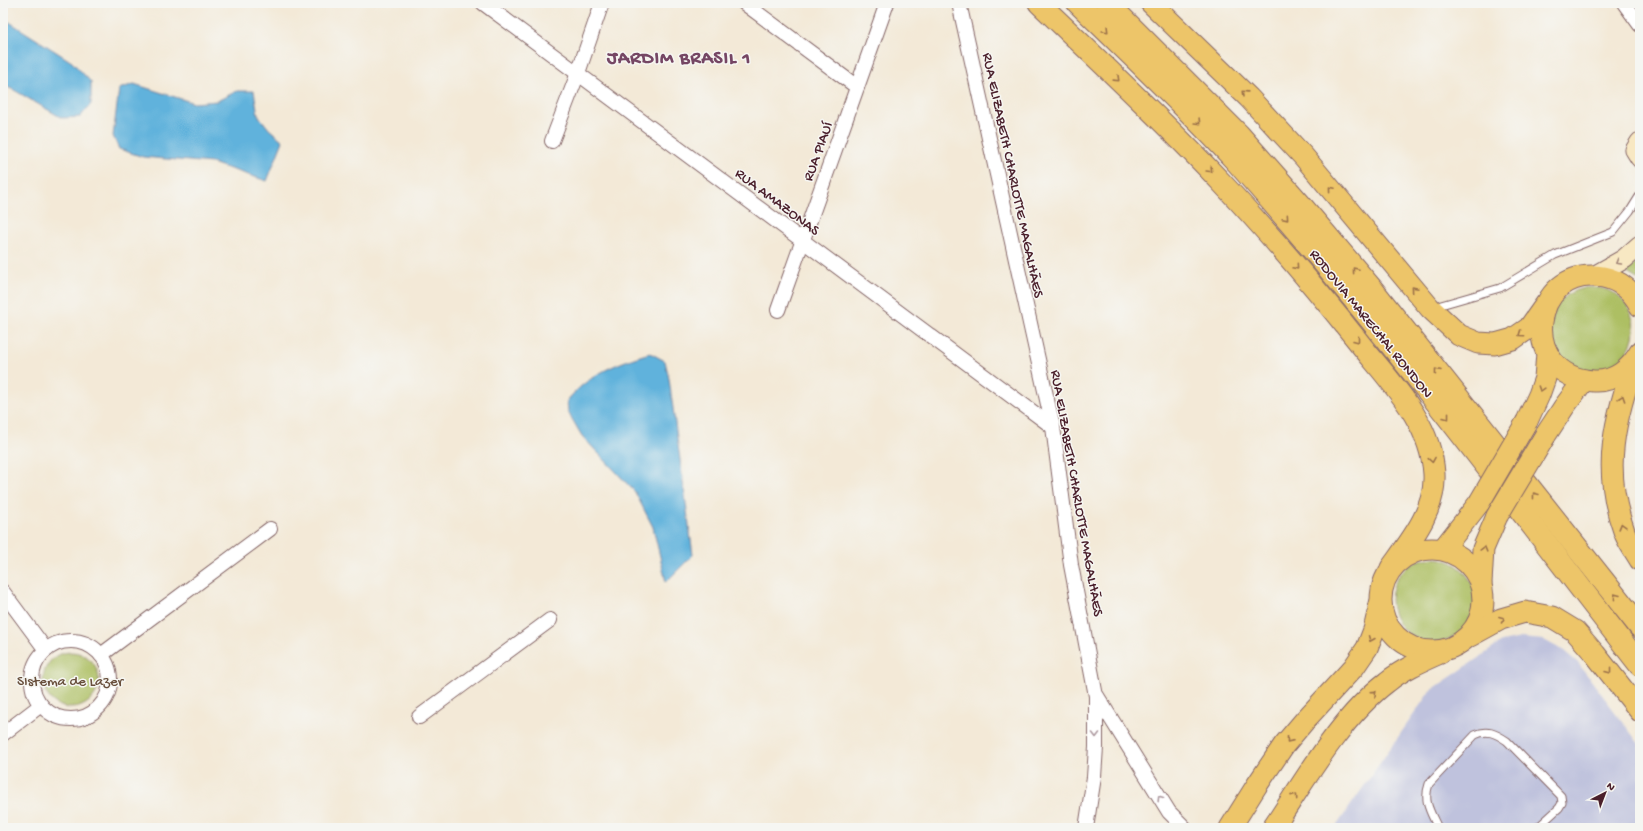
<svg xmlns="http://www.w3.org/2000/svg" width="1643" height="831" viewBox="0 0 1643 831" font-family="'Gochi Hand',sans-serif">
  <style>
    .industrial { fill: #bfc2dd }
    .green { fill: #adbf63; stroke: #7c6f47 }
    .water { fill: #60b2dc; stroke: #556884 }
    .lines { fill: none; stroke-linecap: round; stroke-linejoin: round }
    .lane-casing { stroke: #856667; stroke-width: 9 }
    .street-casing { stroke: #856667; stroke-width: 16 }
    .secondary-casing { stroke: #856667; stroke-width: 21 }
    .primary-casing { stroke: #856667; stroke-width: 23 }
    .highway-casing { stroke: #856667; stroke-width: 24 }
    .lane { stroke: #fff; stroke-width: 7 }
    .street { stroke: #fff; stroke-width: 14 }
    .secondary { stroke: #f8e8c3; stroke-width: 19 }
    .primary { stroke: #edc569; stroke-width: 21 }
    .highway { stroke: #edc569; stroke-width: 22 }
    .primary-bridge-casing { stroke: #856667; stroke-width: 23; stroke-linecap: butt }
    .primary-bridge { stroke: #edc569; stroke-width: 21 }
    .oneway { stroke: #9c724a }
    .oneway2 { stroke: #a18477 }
    .oneway3 { stroke: #ae9aa0 }
    .labels { text-anchor: middle; stroke-width: 3; stroke-linejoin: round; paint-order: stroke }
    .street-label { font-size: 15px; fill: #4a1f2b; stroke: #f6f6f2 }
    .park-label { font-size: 15px; fill: #684f3c; stroke: #f6f6f2 }
    .district-label { font-size: 19px; font-weight: bold; letter-spacing: 1px; fill: #754664; stroke: #f6f6f2 }
  </style>
  <rect width="100%" height="100%" fill="#f6f6f2"/>
  <filter id="ink" filterUnits="userSpaceOnUse"><feTurbulence type="fractalNoise" baseFrequency=".025" numOctaves="2"/><feDisplacementMap in="SourceGraphic" scale="8" xChannelSelector="R" yChannelSelector="G"/><feConvolveMatrix kernelMatrix="1 2 1 2 8 2 1 2 1" color-interpolation-filters="sRGB"/></filter>
  <filter id="wash" filterUnits="userSpaceOnUse"><feTurbulence type="fractalNoise" baseFrequency=".012" numOctaves="4" result="noise"/><feDisplacementMap in="SourceGraphic" scale="16" xChannelSelector="R" yChannelSelector="G"/><feGaussianBlur stdDeviation="0.9" result="paint"/><feColorMatrix in="noise" values="0 0 0 0 0 0 0 0 0 0 0 0 0 0 0 0 0 1.4 0 .05"/><feComposite in="paint" operator="in"/></filter>
  <g filter="url(#wash)">
    <rect width="100%" height="100%" fill="#f3e9d7"/>
    <!-- industrial -->
    <polygon class="industrial" points="1521,638 1544,640 1564,651 1578,663 1640,745 1640,828 1335,828 1430,691 1502,642"/>
    <!-- green -->
    <g class="green">
      <polygon points="1640,260 1640,281 1626,272"/>
      <circle cx="1592" cy="329" r="42"/>
      <circle cx="1433" cy="600" r="42"/>
      <circle cx="71" cy="680" r="28"/>
    </g>
    <!-- water -->
    <g class="water">
      <polygon points="3,18 72,62 91,82 91,104 80,117 62,118 14,90 3,85"/>
      <polygon points="134,84 194,103 217,101 237,91 254,91 258,115 269,129 283,141 267,181 212,163 143,157 119,149 113,136 119,89"/>
      <path d="M 650,353 L 665,361 L 669,379 L 693,555 L 666,582 L 653,527 L 635,492 L 582,436 L 568,412 L 567,401 C 587,375 619,362 650,353 Z"/>
    </g>
  </g>
  <g filter="url(#ink)">
    <g class="lines">
      <defs>
        <g id="lane">
          <polyline points="1434,307 1500,288 1555,255 1613,232 1630,211 1640,195"/>
          <path d="M 1437,826 C 1430,811 1423,801 1429,784 L 1475,735 C 1487,729 1495,733 1507,741 L 1561,796 L 1562,803 L 1559,808 L 1537,828"/>
        </g>
        <g id="street">
          <polyline points="483,3 1053,427"/>
          <polyline points="744,3 857,87"/>
          <polyline points="959,3 1053,427 1071,565 1096,696 1096,747 1094,777 1086,828"/>
          <polyline points="1624,3 1640,25"/>
          <polyline points="552,141 578,73 602,3"/>
          <polyline points="778,310 887,3"/>
          <polyline points="3,592 46,650"/>
          <circle cx="71" cy="680" r="39"/>
          <polyline points="101,655 270,529"/>
          <polyline points="1097,696 1169,812 1185,828"/>
          <polyline points="419,717 550,620"/>
          <polyline points="3,734 41,705"/>
        </g>
        <g id="secondary">
          <polyline points="1640,142 1635,150 1640,158"/>
          <polyline points="1594,276 1624,259 1640,245"/>
        </g>
        <g id="primary">
          <path d="M 1039,3 C 1100,62 1163,120 1221,182 C 1269,233 1314,286 1357,340 C 1388,380 1431,420 1434,474 C 1436,510 1411,540 1391,568"/>
          <polyline points="1151,3 1249,98 1304,157 1430,308 1459,335 1478,343 1495,344 1513,339 1529,328 1546,304"/>
          <path d="M 1640,306 C 1633,291 1619,280 1603,277 C 1529,264 1517,377 1594,381 C 1614,382 1631,369 1640,352"/>
          <path d="M 1635,360 C 1615,420 1601,468 1624,531 C 1627,541 1635,551 1640,560"/>
          <polyline points="1527,421 1539,395 1545,378 1547,353"/>
          <polyline points="1545,436 1564,407 1584,380"/>
          <circle cx="1432" cy="600" r="51"/>
          <polyline points="1443,549 1479,503"/>
          <polyline points="1481,583 1483,549 1497,516"/>
          <polyline points="1470,636 1501,619 1525,612 1552,617 1575,631 1595,654 1640,711"/>
          <polyline points="1230,828 1257,785 1284,745 1306,719 1354,667 1367,648 1374,630 1380,604"/>
          <path d="M 1273,828 C 1305,780 1341,717 1387,682 C 1403,669 1422,661 1440,653"/>
        </g>
        <g id="highway">
          <path d="M 1078,3 C 1131,55 1186,106 1236,161 C 1379,321 1508,495 1640,665"/>
          <polyline points="1107,3 1239,135 1299,203 1372,289 1640,627"/>
        </g>
      </defs>
      <!-- lane casing -->
      <use href="#lane" class="lane-casing"/>
      <!-- street casing -->
      <use href="#street" class="street-casing"/>
      <!-- secondary casing -->
      <use href="#secondary" class="secondary-casing"/>
      <!-- primary casing -->
      <use href="#primary" class="primary-casing"/>
      <!-- highway casing -->
      <use href="#highway" class="highway-casing"/>
      <!-- lane -->
      <use href="#lane" class="lane"/>
      <!-- street -->
      <use href="#street" class="street"/>
      <!-- secondary -->
      <use href="#secondary" class="secondary"/>
      <!-- primary -->
      <use href="#primary" class="primary"/>
      <!-- highway -->
      <use href="#highway" class="highway"/>
      <defs>
        <g id="primary-bridge">
          <polyline points="1479,503 1527,421"/>
          <polyline points="1497,516 1545,436"/>
        </g>
      </defs>
      <!-- primary-bridge casing -->
      <use href="#primary-bridge" class="primary-bridge-casing"/>
      <!-- primary-bridge -->
      <use href="#primary-bridge" class="primary-bridge"/>
    </g>
    <!-- one-way arrows -->
    <defs><path id="oneway-chevron" d="M-2-3.5L2.5 0L-2 3.5" fill="none" stroke-width="1.6" stroke-linecap="round" stroke-linejoin="round"/></defs>
    <g class="oneway">
      <use href="#oneway-chevron" transform="translate(1106 30) rotate(45)"/>
      <use href="#oneway-chevron" transform="translate(1117 79) rotate(44)"/>
      <use href="#oneway-chevron" transform="translate(1244 93) rotate(-136)"/>
      <use href="#oneway-chevron" transform="translate(1198 122) rotate(46)"/>
      <use href="#oneway-chevron" transform="translate(1210 170) rotate(46)"/>
      <use href="#oneway-chevron" transform="translate(1331 189) rotate(-130)"/>
      <use href="#oneway-chevron" transform="translate(1286 218) rotate(49)"/>
      <use href="#oneway-chevron" transform="translate(1296 267) rotate(49)"/>
      <use href="#oneway-chevron" transform="translate(1355 270) rotate(-130)"/>
      <use href="#oneway-chevron" transform="translate(1414 289) rotate(-131)"/>
      <use href="#oneway-chevron" transform="translate(1521 334) rotate(145)"/>
      <use href="#oneway-chevron" transform="translate(1357 340) rotate(52)"/>
      <use href="#oneway-chevron" transform="translate(1437 371) rotate(-128)"/>
      <use href="#oneway-chevron" transform="translate(1541 389) rotate(108)"/>
      <use href="#oneway-chevron" transform="translate(1622 398) rotate(-71)"/>
      <use href="#oneway-chevron" transform="translate(1447 417) rotate(52)"/>
      <use href="#oneway-chevron" transform="translate(1432 460) rotate(81)"/>
      <use href="#oneway-chevron" transform="translate(1535 495) rotate(-128)"/>
      <use href="#oneway-chevron" transform="translate(1622 526) rotate(-106)"/>
      <use href="#oneway-chevron" transform="translate(1484 549) rotate(-75)"/>
      <use href="#oneway-chevron" transform="translate(1616 596) rotate(-128)"/>
      <use href="#oneway-chevron" transform="translate(1502 619) rotate(-21)"/>
      <use href="#oneway-chevron" transform="translate(1371 639) rotate(113)"/>
      <use href="#oneway-chevron" transform="translate(1609 671) rotate(52)"/>
      <use href="#oneway-chevron" transform="translate(1374 693) rotate(-42)"/>
      <use href="#oneway-chevron" transform="translate(1289 740) rotate(129)"/>
      <use href="#oneway-chevron" transform="translate(1295 796) rotate(-55)"/>
    </g>
    <use class="oneway2" href="#oneway-chevron" transform="translate(1618 262) rotate(150)"/>
    <g class="oneway3">
      <use href="#oneway-chevron" transform="translate(1096 735) rotate(90)"/>
      <use href="#oneway-chevron" transform="translate(1160 798) rotate(-123)"/>
    </g>
  </g>
  <g class="labels">
    <!-- street labels -->
    <g class="street-label">
      <text transform="translate(817 151) rotate(-70)" y="5">RUA PIAUÍ</text>
      <text transform="translate(1014 175) rotate(78)" y="5">RUA ELIZABETH CHARLOTTE MAGALHÃES</text>
      <text transform="translate(778 201) rotate(37)" y="5">RUA AMAZONAS</text>
      <text transform="translate(1372 323) rotate(51)" y="5">RODOVIA MARECHAL RONDON</text>
      <text transform="translate(1078 493) rotate(80)" y="5">RUA ELIZABETH CHARLOTTE MAGALHÃES</text>
    </g>
    <!-- park labels -->
    <g class="park-label">
      <text x="70" y="685">SIstema de Lazer</text>
    </g>
    <!-- district labels -->
    <g class="district-label">
      <text x="679" y="63">JARDIM BRASIL 1</text>
    </g>
  </g>
  <!-- margin -->
  <rect width="1643" height="831" fill="none" stroke="#f6f6f2" stroke-width="16"/>
  <!-- north arrow -->
  <g transform="translate(1605 793) rotate(42)" stroke="#f6f6f2" stroke-width="3" paint-order="stroke">
  <path d="M0-3L7 15L0 10L-7 15Z" fill="#4a1f2b"/>
  <text y="-6" font-size="11" font-weight="bold" text-anchor="middle" fill="#4a1f2b">N</text>
  </g>
</svg>
